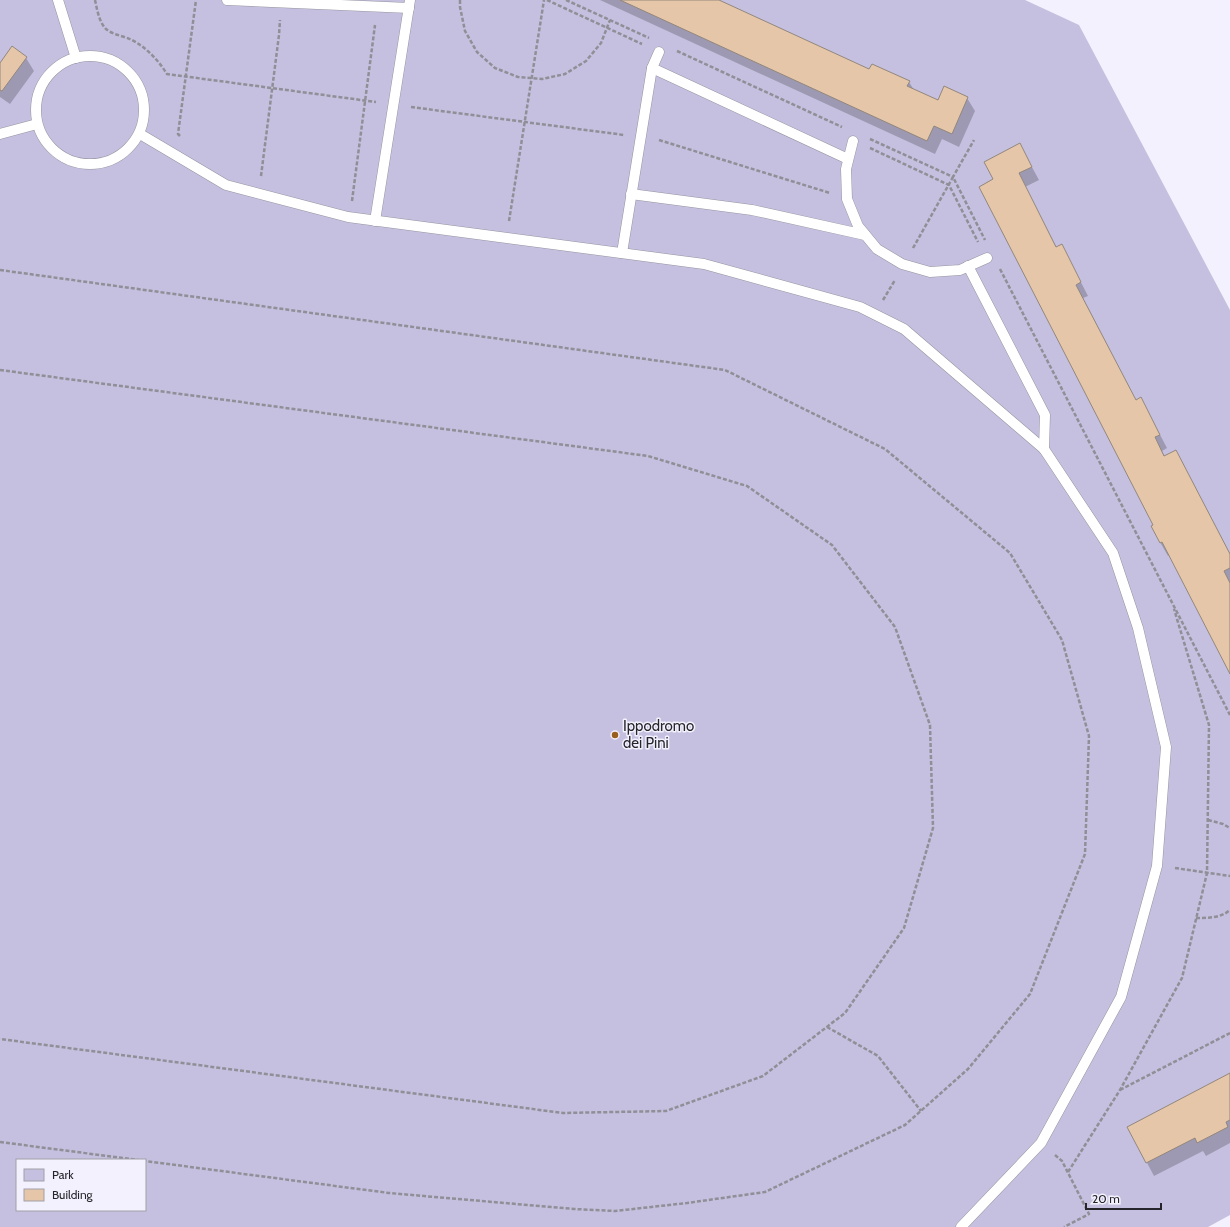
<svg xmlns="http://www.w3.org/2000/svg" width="1230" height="1227" viewBox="0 0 1230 1227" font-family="Cabin,sans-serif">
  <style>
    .green { fill: #c5c0df; fill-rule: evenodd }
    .shadow { fill: #0003 }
    .building { fill: #e6c6a8; stroke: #92877d }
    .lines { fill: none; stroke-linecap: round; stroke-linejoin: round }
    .service-casing { stroke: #9694a1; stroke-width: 11 }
    .path { stroke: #908e97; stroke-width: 2.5; stroke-dasharray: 4 2; stroke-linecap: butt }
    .service { stroke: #fff; stroke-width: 10 }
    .poi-dot { fill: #99601d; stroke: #f3f1fd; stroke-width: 1.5 }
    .labels { text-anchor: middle; stroke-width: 3; stroke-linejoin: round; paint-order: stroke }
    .poi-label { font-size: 15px; fill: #26252b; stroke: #f3f1fd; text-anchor: start }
  </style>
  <rect width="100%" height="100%" fill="#f3f1fd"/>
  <!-- green -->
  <path class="green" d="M 0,0 L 1025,0 L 1079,25 L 1230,310 L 1230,1215 L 1208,1227 L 0,1227 ZM 17,1160 L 145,1160 L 145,1210 L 17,1210 Z"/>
  <!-- shadow -->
  <g class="shadow">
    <polygon points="600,0 717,0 870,70 909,82 914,90 938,101 967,98 975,111 959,147 942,139 935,154"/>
    <polygon points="26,58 34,71 10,104 0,97 0,64"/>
    <polygon points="1027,158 1039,180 1025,187 1057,248 1069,259 1088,296 1083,298 1136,401 1148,412 1167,448 1162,451 1165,457 1176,451 1230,554 1230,672 1170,555 1168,556 1160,542 1154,525 980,187"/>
    <polygon points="1230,1074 1230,1143 1206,1156 1203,1151 1154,1176 1128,1127"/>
  </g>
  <!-- building -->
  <g class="building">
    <polygon points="620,0 719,0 869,69 872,64 910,81 907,86 938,100 944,86 968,97 952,134 934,126 927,141"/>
    <polygon points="12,46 27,57 2,91 0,90 0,63"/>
    <polygon points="1020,143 1032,167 1019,173 1056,247 1062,244 1081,282 1076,285 1136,400 1141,397 1160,435 1155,437 1164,456 1176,450 1230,554 1230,568 1224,571 1230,583 1230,674 1162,542 1160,543 1151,526 1153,525 979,187 993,179 984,162"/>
    <polygon points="1230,1073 1230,1120 1226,1122 1228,1127 1197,1143 1195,1138 1146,1163 1127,1127"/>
  </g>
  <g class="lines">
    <defs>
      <g id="service">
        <polyline points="58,0 76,58"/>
        <polyline points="227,0 409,8"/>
        <polyline points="659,52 652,68 848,159"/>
        <circle cx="90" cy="110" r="54"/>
        <polyline points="0,134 37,124"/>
        <polyline points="140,134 226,185 348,217 704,264 860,307 904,329 1044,449 1113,553 1138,628 1166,747 1157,866 1121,997 1041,1143 961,1227"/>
        <polyline points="853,141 846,169 847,199 858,226 877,249 902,264 930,272 960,270 987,258"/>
        <polyline points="631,194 752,210 865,235"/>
        <polyline points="375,221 410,0"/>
        <polyline points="622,253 652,68"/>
        <polyline points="968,266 1045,415 1044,449"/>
      </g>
    </defs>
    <!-- service casing -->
    <use href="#service" class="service-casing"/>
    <!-- path -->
    <g class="path">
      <path d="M 95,0 C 97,9 99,22 106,29 C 113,35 124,36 132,40 C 147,48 158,60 167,74 L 376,102"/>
      <polyline points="460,0 460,7 465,31 477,52 495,68 518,77 542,79 565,74 586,61 601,43 610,20"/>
      <polyline points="547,0 642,44"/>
      <polyline points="566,0 649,38"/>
      <polyline points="677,51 842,127"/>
      <polyline points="411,107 624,135"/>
      <polyline points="180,136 178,134 196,0"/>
      <polyline points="870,139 953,177 974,140"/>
      <polyline points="659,140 830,193"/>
      <polyline points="870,148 949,185 978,242"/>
      <polyline points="261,176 279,35 280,20"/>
      <polyline points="352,201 375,25"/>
      <polyline points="509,221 544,0"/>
      <polyline points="913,248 953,177 985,240"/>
      <polyline points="1000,269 1230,715"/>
      <polyline points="0,270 725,370 885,449 1010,553 1062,640 1089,736 1085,854 1030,994 968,1069 905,1125 765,1192 687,1203 615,1211 574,1209 389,1193 145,1161"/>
      <polyline points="883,300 895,280"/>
      <polyline points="0,370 648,456 747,486 832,545 895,627 930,725 933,828 904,928 845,1013 763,1076 666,1111 563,1113 0,1039"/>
      <polyline points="1208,820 1223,824 1230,828"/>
      <polyline points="1175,868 1230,876"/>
      <path d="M 1196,918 C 1208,918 1221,918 1230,910"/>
      <polyline points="827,1027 878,1056 921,1111"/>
      <polyline points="1120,1090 1230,1033"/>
      <polyline points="0,1142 138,1160"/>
      <polyline points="1055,1155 1062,1161 1089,1214 1064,1227"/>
      <polyline points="1068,1172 1120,1090 1182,978 1207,873 1209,725 1174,609"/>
    </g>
    <!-- service -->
    <use href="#service" class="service"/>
  </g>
  <!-- markers -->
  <circle class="poi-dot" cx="615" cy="735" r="4"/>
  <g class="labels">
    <!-- poi labels -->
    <g class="poi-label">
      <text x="623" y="731">Ippodromo<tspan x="623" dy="17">dei Pini</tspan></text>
    </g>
  </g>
  <!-- legend -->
  <rect x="16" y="1159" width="130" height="52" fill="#f3f1fd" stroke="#a19fa9"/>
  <rect x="24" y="1169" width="20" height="12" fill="#c5c0df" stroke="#a19fa9"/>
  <text x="52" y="1179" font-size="12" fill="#26252b">Park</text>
  <rect x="24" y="1189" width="20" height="12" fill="#e6c6a8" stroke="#a19fa9"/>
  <text x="52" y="1199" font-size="12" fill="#26252b">Building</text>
  <!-- scale -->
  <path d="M1086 1203v6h75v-6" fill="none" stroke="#26252b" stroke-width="2"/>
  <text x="1092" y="1203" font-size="12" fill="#26252b" stroke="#f3f1fd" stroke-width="3" paint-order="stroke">20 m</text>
</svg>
